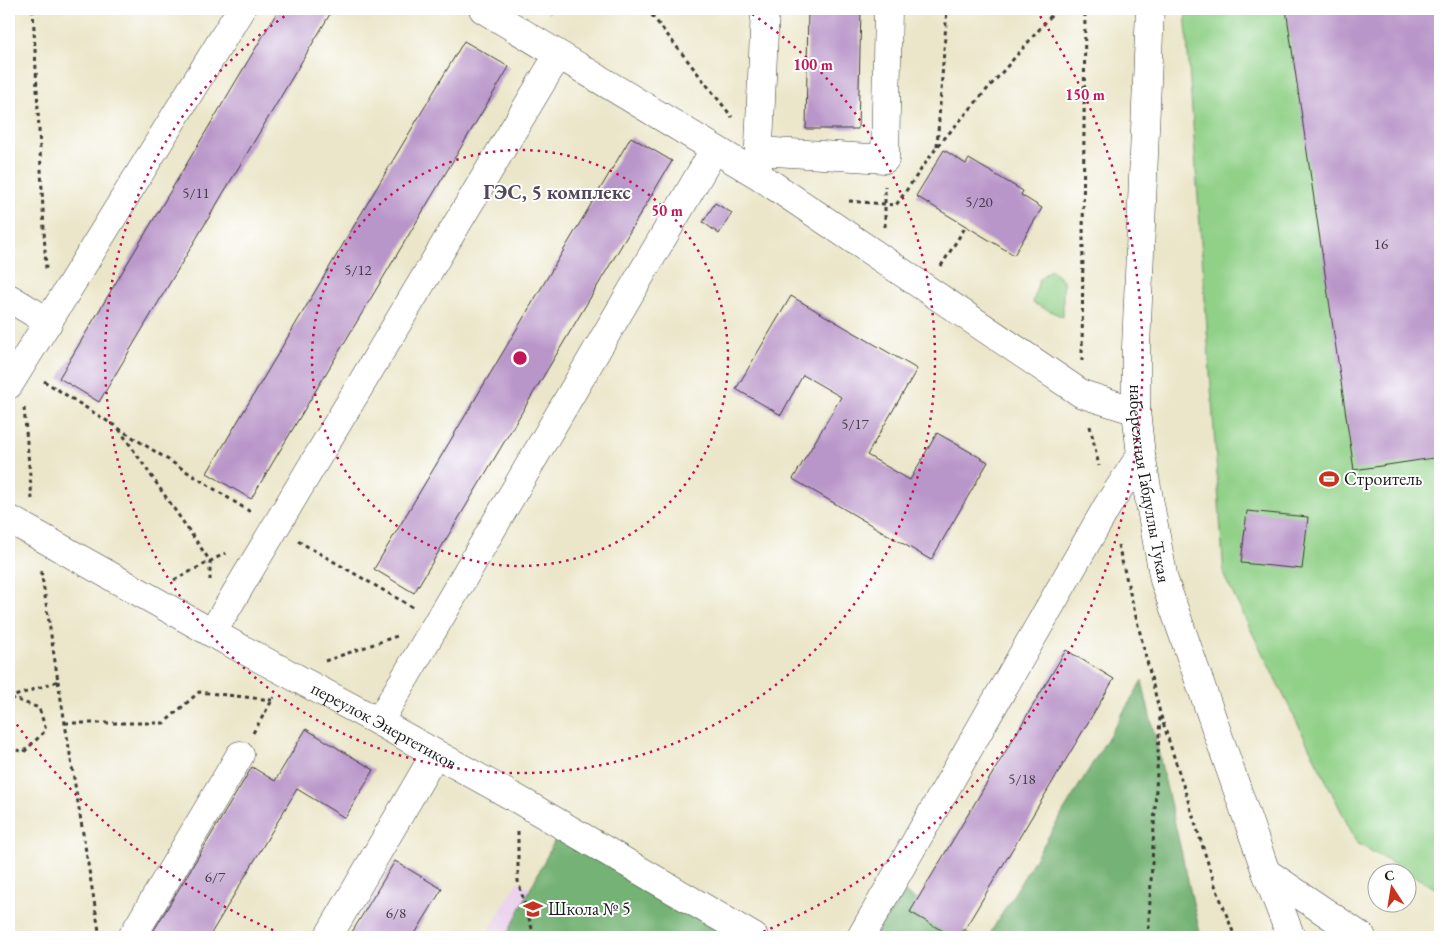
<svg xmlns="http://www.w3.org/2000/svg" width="1449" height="946" viewBox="0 0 1449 946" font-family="'EB Garamond',serif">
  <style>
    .built { fill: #ebd1eb }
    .green { fill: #90d087; stroke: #567652 }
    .forest { fill: #74b274; stroke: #486748 }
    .building { fill: #b996c9 }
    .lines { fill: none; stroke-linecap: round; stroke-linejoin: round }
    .minor-casing { stroke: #3b3a36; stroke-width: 29 }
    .major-casing { stroke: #3b3a36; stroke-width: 29 }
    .path { stroke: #3b3a36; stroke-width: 3; stroke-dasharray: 4 4; stroke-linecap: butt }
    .minor { stroke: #fff; stroke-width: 28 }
    .major { stroke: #fff; stroke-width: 28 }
    .ring { fill: none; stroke: #c2185b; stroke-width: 2.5; stroke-dasharray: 2.5 5 }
    .labels { text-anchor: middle; stroke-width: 4; stroke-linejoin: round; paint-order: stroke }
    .number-label { font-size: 15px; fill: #433a47 }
    .poi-label { font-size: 18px; fill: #1c1c1c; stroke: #fff; text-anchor: start }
    .street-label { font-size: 18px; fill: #1c1c1c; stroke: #fff }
    .quarter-label { font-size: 20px; font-weight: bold; fill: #534759; stroke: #fff }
    .centre { fill: #c2185b; stroke: #fff; stroke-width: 2.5 }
    .ring-label { font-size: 15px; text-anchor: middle; font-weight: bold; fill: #c2185b; stroke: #fff; stroke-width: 4; stroke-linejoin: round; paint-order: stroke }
  </style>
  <rect width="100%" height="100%" fill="#fff"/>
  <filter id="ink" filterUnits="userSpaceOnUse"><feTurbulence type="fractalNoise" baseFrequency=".02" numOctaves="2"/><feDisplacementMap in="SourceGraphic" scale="10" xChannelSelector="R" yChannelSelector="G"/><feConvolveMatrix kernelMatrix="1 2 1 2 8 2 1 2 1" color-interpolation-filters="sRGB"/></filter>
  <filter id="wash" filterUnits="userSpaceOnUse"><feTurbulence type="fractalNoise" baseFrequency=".0096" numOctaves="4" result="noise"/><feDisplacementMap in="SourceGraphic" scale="20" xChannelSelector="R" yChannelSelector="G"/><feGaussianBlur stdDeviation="1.12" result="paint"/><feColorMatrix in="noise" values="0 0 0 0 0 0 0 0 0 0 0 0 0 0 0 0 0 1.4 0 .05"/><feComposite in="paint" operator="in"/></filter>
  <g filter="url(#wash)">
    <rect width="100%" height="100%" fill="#ebe6c9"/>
    <!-- built -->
    <polygon class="built" points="518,881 612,937 485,937"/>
    <!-- green -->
    <g class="green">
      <polygon points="1185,9 1440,9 1440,891 1357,843 1224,576"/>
      <polygon points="1051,269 1063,280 1063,317 1033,303 1039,279"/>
    </g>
    <!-- forest -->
    <g class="forest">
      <polygon points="1142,681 1201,937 988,937"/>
      <polygon points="557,836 730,937 506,937"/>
      <polygon points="901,890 973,937 874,937"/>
    </g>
    <g id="blocks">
      <!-- building -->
      <g class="building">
        <polygon points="279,9 333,9 99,402 59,378"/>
        <polygon points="808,9 861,9 858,129 806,129"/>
        <polygon points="1286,9 1437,9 1440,31 1440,457 1354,470"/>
        <polygon points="464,41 509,67 251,499 207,473"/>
        <polygon points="631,137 672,161 414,593 374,569"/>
        <polygon points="944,150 966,164 969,159 1023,191 1021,195 1042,208 1014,255 916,196"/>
        <polygon points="715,203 732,213 719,234 703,222"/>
        <polygon points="791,296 917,369 867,455 910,480 937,433 988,462 931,560 793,479 841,397 803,375 781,415 736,389"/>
        <polygon points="1247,511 1308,517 1302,569 1241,563"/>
        <polygon points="1066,650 1114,679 960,937 953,937 910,912"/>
        <polygon points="306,729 374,770 345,818 297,789 209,937 150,937 252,767 275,781"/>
        <polygon points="395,861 442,889 413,937 349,937"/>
      </g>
    </g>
  </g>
  <g filter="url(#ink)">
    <use href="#blocks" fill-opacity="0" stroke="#3b3a36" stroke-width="1"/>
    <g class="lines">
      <defs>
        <g id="minor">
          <polyline points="483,9 758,175 1082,394 1136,411"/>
          <polyline points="759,151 885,159 888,9"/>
          <polyline points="758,168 765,9"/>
          <polyline points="9,298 49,322"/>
          <polyline points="9,385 241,9"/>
          <path id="s1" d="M 9,519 L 212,633 L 379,722 L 519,800 L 754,937"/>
          <polyline points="212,633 558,55"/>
          <polyline points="379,722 714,150"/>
          <polyline points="1266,872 1362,937"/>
          <polyline points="132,937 240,755"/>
          <polyline points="328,937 435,754"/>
          <polyline points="861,937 1108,505 1141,455"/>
        </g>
        <g id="major">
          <path id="s2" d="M 1150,9 L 1136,348 L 1136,411 L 1141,455 L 1164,580 L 1266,872 L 1291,937"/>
        </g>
      </defs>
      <!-- minor casing -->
      <use href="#minor" class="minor-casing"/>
      <!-- major casing -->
      <use href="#major" class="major-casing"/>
      <!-- path -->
      <g class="path">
        <polyline points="33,9 46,270"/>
        <polyline points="551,9 553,17"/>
        <polyline points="647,9 732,117"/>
        <polyline points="937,146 947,9"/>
        <polyline points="849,201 896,205 937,147 1057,9"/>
        <polyline points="885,227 885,186"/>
        <polyline points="941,266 966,226"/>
        <polyline points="1082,361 1085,9"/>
        <polyline points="44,381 252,513"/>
        <polyline points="24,408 32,499"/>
        <polyline points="1090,426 1099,466"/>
        <polyline points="119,429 210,561 210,580"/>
        <polyline points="298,541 414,608"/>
        <polyline points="1118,545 1160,713 1215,885 1235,937"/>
        <polyline points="174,580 226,553"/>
        <polyline points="325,661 397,636"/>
        <polyline points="58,681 100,937"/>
        <polyline points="9,700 12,697 58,681 41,570"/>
        <polyline points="65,723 164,723 199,692 272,700"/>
        <polyline points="253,733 274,697"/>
        <polyline points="9,748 24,752 46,730 39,708 12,698"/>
        <polyline points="518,831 518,881 533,932 530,937"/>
        <polyline points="1148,937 1160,716"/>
      </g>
      <!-- minor -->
      <use href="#minor" class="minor"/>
      <!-- major -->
      <use href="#major" class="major"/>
    </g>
  </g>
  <!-- distance rings -->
  <g class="ring">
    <circle cx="520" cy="358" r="208"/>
    <path d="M746 10A415 415 0 1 1 294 10"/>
    <path d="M287 936A623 623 0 0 1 10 715M1036 10A623 623 0 0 1 753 936"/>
  </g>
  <!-- icons -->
  <defs>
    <symbol id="stadium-bare" viewBox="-9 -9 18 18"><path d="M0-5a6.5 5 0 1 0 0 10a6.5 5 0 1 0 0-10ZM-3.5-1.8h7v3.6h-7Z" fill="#c8321e" stroke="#fff" stroke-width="2.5" paint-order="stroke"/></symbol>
    <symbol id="school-bare" viewBox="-9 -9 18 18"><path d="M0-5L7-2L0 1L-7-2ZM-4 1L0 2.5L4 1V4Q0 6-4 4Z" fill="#c8321e" stroke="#fff" stroke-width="2.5" paint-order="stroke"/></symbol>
  </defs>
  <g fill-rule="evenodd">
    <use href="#stadium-bare" x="1315" y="465" width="28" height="28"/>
    <use href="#school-bare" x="519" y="895" width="28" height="28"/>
  </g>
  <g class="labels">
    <!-- number labels -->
    <g class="number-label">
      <text x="196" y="198">5/11</text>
      <text x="979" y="207">5/20</text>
      <text x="1381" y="249">16</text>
      <text x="358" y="275">5/12</text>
      <text x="855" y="429">5/17</text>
      <text x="1022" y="784">5/18</text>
      <text x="215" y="882">6/7</text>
      <text x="396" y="918">6/8</text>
    </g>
    <!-- poi labels -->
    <g class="poi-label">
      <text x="1344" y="485">Строитель</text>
      <text x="548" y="915">Школа № 5</text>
    </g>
    <!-- street labels -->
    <g class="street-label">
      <text dy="6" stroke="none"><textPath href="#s2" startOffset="476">набережная Габдуллы Тукая</textPath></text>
      <text dy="6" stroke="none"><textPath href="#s1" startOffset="428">переулок Энергетиков</textPath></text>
    </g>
    <!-- quarter labels -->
    <g class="quarter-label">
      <text x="557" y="199">ГЭС, 5 комплекс</text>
    </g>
  </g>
  <circle cx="520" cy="358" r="8" class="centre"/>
  <g class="ring-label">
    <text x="813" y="70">100 m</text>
    <text x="1085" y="100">150 m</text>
    <text x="667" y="216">50 m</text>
  </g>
  <!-- margin -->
  <rect width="1449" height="946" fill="none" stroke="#fff" stroke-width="30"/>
  <!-- north arrow -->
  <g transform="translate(1392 888) rotate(348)"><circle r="24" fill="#ffffff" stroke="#a4a4a4"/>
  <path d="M0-4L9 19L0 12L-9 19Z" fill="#c8321e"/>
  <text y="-8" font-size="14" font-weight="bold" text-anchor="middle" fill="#1c1c1c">С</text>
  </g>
</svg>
